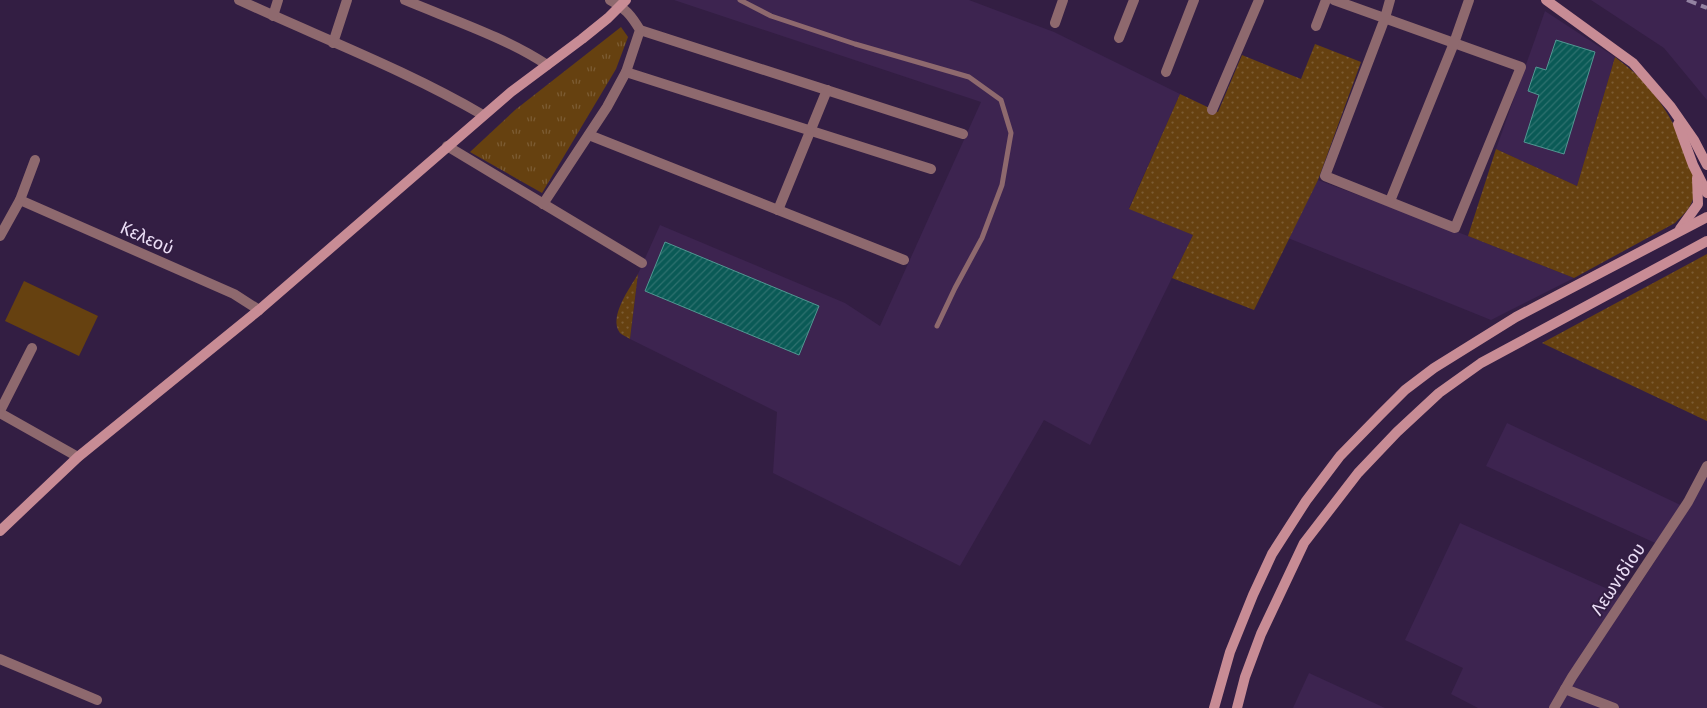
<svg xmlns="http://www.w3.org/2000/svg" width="1707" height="708" viewBox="0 0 1707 708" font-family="'Fira Sans',sans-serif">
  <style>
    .built { fill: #3d2450 }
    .grass { fill: url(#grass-dots) }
    .park { fill: url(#park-tufts) }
    .garden { fill: #664110 }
    .building { fill: url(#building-hatch); stroke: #529792 }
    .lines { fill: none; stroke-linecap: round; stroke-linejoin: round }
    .lane { stroke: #8e696e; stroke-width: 5 }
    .street { stroke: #8e696e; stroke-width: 10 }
    .secondary { stroke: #c88c95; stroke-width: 10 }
    .rail { stroke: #9382a1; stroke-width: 4; stroke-dasharray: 10 5; stroke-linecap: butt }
    .labels { text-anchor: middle; stroke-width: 4; stroke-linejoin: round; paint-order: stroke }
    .street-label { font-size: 18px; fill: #eaddf5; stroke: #331e43 }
  </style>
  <defs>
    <pattern id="grass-dots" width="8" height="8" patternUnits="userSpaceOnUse" patternTransform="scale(1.25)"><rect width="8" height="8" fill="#664110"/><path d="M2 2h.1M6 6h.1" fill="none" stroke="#7c5c33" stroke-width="1.8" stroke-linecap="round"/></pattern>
    <pattern id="park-tufts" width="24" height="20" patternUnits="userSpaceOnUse" patternTransform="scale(1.25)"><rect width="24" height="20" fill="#664110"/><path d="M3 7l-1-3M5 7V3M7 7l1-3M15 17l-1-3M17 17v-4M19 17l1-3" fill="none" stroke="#7c5c33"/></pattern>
    <pattern id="building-hatch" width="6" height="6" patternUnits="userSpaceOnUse" patternTransform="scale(1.25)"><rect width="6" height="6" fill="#0a5a56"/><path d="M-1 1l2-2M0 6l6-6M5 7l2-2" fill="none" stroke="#2e716f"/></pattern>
  </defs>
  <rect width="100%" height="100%" fill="#331e43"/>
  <!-- built -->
  <g class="built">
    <polygon points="674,0 969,0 1054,32 1180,94 1129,208 1193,235 1090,445 1044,420 960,566 773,473 777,412 630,339 638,274 660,225 845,303 880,326 981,102"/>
    <polygon points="1591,0 1707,0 1707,100 1664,48"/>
    <polygon points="1545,11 1615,57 1577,186 1496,149"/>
    <polygon points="1318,180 1468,236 1574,278 1491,320 1288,238"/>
    <polygon points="1507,423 1689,509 1707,476 1707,708 1478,708 1451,694 1463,668 1405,640 1460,523 1630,599 1664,547 1486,466"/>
    <polygon points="1309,673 1385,708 1293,708"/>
  </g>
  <!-- grass -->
  <g class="grass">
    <polygon points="1315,44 1361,62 1318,180 1254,310 1172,278 1193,235 1129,209 1180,94 1218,112 1242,55 1301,79"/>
    <path d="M 1615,57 C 1625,65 1636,73 1644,82 C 1666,105 1702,167 1693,199 C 1690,209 1682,216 1675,223 L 1574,278 L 1468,236 L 1496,149 L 1577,186 Z"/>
    <polygon points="1707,254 1707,421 1542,343"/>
    <path d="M 638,274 L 630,339 C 627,337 622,335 620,333 C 608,317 630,288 638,274 Z"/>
  </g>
  <!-- park -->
  <polygon class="park" points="621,27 628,37 616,69 542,193 470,152 515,110"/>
  <!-- garden -->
  <polygon class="garden" points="24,281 98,316 79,356 5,321"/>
  <!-- building -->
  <g class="building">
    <polygon points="1556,40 1595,52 1564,154 1524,142 1539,95 1528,91 1536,67 1546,70"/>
    <polygon points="665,242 819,306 799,355 645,291"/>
  </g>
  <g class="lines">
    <!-- lane -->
    <polyline class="lane" points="740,0 771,16 855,44 969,77 1001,100 1011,133 1002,185 982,238 955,288 937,326"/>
    <!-- street -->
    <g class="street">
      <path d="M 239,0 C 321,38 406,70 483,115"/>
      <path d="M 405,0 C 450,19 507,38 547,65"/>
      <path d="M 1334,0 C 1396,22 1459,45 1521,67 L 1455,228 L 1325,176 L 1385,18 L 1390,0"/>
      <polyline points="273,16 278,0"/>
      <polyline points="1055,23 1063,0"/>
      <polyline points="1316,26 1326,0"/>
      <polyline points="640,30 963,134"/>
      <polyline points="1119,38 1134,0"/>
      <polyline points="333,43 347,0"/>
      <polyline points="626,72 931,169"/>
      <polyline points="1166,72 1194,0"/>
      <polyline points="1212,110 1259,0"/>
      <polyline points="589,135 904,260"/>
      <polyline points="447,146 642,263"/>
      <polyline points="20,200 234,294 259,310"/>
      <polyline points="1390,201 1454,43 1469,0"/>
      <path d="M 543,204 L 607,107 L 626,72 L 640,30 C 631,15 625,8 610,0"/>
      <polyline points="778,210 827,90"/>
      <polyline points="0,236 20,200 35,160"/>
      <polyline points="0,411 32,348"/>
      <polyline points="0,413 78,457"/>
      <polyline points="0,659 97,700"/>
      <polyline points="1565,689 1614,708"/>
      <polyline points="1554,708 1572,677 1688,502 1707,466"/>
    </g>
    <!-- secondary -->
    <g class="secondary">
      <polyline points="1546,0 1633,63 1671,107 1694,140 1707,165"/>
      <polyline points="1678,124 1693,165 1707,193"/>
      <polyline points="1680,229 1698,204 1697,178"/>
      <polyline points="0,531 78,457 259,310 511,92 582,39 608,18 626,0"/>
      <polyline points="1214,708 1230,652 1253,595 1272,554 1306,501 1340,456 1380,415 1405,390 1434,368 1516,317 1707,217"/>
      <polyline points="1237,708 1245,677 1261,634 1304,543 1358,473 1397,432 1439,393 1481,363 1707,241"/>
    </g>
    <!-- rail -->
    <polyline class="rail" points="1687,0 1707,8"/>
  </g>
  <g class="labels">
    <!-- street labels -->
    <g class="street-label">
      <text transform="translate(147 238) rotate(24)" y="6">Κελεού</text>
      <text transform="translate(1618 579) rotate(-56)" y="6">Λεωνιδίου</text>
    </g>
  </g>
</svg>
